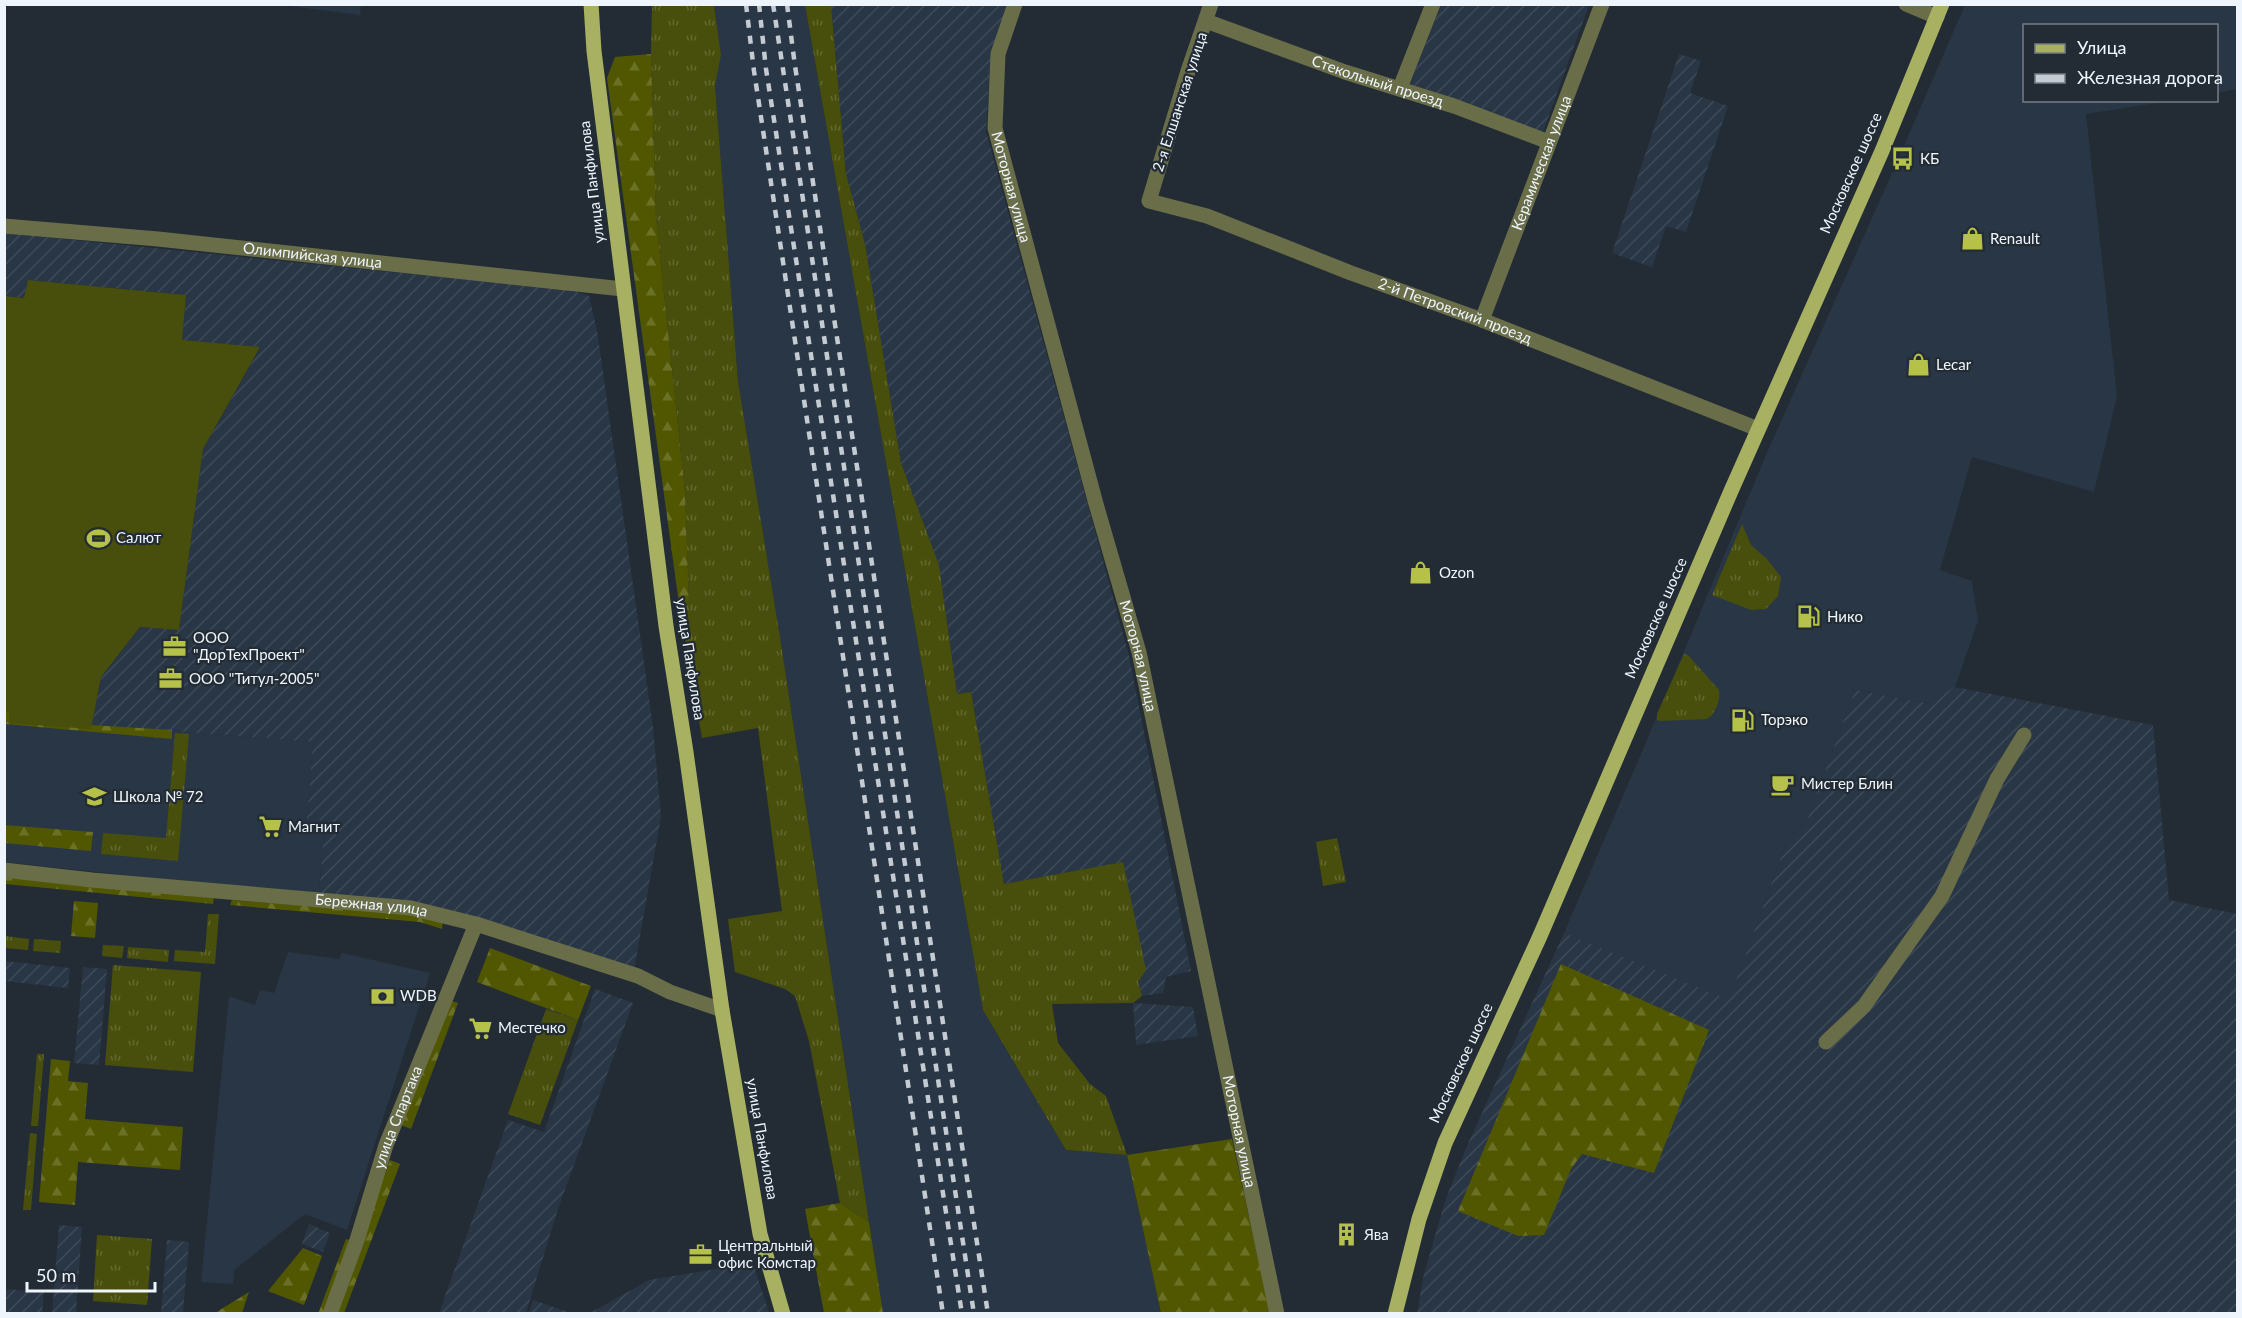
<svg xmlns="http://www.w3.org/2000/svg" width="2242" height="1318" viewBox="0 0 2242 1318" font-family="Lato,sans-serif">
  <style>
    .built { fill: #293645 }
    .industrial { fill: url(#industrial-furrows) }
    .grass { fill: url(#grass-tufts) }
    .forest { fill: url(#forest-firs) }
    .pitch { fill: #484e0b }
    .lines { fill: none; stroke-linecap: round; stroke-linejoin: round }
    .minor { stroke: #696e49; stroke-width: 15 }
    .major { stroke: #a8b161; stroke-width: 15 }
    .rail { stroke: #c4cbd2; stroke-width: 4.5; stroke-dasharray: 8 8; stroke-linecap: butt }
    .labels { text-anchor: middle; stroke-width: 4.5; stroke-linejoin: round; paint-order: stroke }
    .street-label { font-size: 15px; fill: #eff5fc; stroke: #232c35 }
    .poi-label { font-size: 15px; fill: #eff5fc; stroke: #232c35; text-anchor: start }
  </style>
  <defs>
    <pattern id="industrial-furrows" width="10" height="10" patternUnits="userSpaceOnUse" patternTransform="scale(1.5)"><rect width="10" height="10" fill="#293645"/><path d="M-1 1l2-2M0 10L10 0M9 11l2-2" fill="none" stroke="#3e4a58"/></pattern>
    <pattern id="grass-tufts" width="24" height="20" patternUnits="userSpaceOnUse" patternTransform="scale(1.5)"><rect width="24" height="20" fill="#484e0b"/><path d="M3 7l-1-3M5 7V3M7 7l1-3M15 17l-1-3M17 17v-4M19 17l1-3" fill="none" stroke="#63682f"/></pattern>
    <pattern id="forest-firs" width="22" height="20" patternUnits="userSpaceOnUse" patternTransform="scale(1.5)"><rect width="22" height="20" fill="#515700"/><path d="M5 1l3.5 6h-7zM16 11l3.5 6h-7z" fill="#6a7026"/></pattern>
  </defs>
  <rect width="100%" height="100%" fill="#232c35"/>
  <!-- built -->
  <g class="built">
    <polygon points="272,4 361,4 361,5 360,15"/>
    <polygon points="714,5 805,5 983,1010 1066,1150 1127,1155 1161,1313 883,1313 780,637 738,381 715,86 721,55"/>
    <polygon points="1965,5 2237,5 2237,89 2217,93 2216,26 2024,26 2024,100 2170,101 2086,114 2117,396 2094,492 1972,457 1940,570 1972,581 1978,621 1955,687 1927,703 1855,690 1806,823 1788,838 1729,1001 1564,933 1641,754 1769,448 1893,171"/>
    <polygon points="5,711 91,729 174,731 313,742 307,819 325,819 319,894 180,881 5,862"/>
    <polygon points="288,952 339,959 342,953 430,973 347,1230 305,1214 234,1270 233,1284 201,1282 229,996 255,1005 260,990 274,993"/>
  </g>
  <!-- industrial -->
  <g class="industrial">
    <polygon points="831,5 1007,5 991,56 986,131 1129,656 1191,971 1166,977 1163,993 1142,996 1138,982 1123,862 1004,884 971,692 957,694 939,565 901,463 865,244 846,174"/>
    <polygon points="1441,5 1589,5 1543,132 1409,86"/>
    <polygon points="1679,54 1701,61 1690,93 1728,106 1686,232 1666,226 1652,267 1612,253"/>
    <polygon points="4,233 570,290 589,296 597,330 653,727 661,817 634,970 523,933 319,894 325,820 307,819 313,742 174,731 91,729 101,677 140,627 179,630 203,449 260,348 182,340 186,295 28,280 24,298 5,296"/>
    <polygon points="1955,687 2153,725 2169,900 2237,914 2237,1313 1417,1314 1423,1278 1445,1201 1466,1148 1564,933 1729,1000 1788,838 1806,823 1855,690 1926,703"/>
    <polygon points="5,961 70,968 68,988 5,981"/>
    <polygon points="83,967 107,969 99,1065 74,1063"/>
    <polygon points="595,989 633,1003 558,1209 526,1313 439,1313 508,1120 544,1132"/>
    <polygon points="1133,1003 1193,1007 1198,1036 1136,1045"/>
    <polygon points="309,1224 330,1233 323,1252 302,1244"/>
    <polygon points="59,1225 82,1227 76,1313 52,1313"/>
    <polygon points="167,1240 189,1242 183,1313 161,1313"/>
    <polygon points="753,1263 769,1313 590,1313 649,1280"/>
    <polygon points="5,1289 44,1292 42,1313 5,1312"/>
    <polygon points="533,1300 571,1313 529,1313"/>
  </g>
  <!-- grass -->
  <g class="grass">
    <polygon points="652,5 714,5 721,55 715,86 738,381 780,637 869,1222 840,1203 809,1041 795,996 785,989 735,972 728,919 782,911 758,728 702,738 679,604 689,601 685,491 656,218 651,54"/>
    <polygon points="805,5 831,5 846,174 865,244 901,463 939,565 957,694 971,692 1004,884 1123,862 1146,970 1138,982 1142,996 1133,1003 1052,1004 1058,1043 1090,1084 1106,1096 1127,1155 1066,1150 983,1010"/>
    <polygon points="1742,524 1751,545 1767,559 1781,577 1778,596 1766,609 1751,610 1712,595"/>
    <path d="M 1684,654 L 1688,655 L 1719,690 C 1721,699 1715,715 1707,719 L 1660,721 L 1657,720 L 1657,714 Z"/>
    <polygon points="175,733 189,734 178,861 101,854 103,833 166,838"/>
    <polygon points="1337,838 1346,882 1323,886 1316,842"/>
    <polygon points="208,914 219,914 215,964 174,961 175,950 205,952"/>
    <polygon points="5,936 29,939 28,950 5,948"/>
    <polygon points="34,939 61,941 60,953 33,951"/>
    <polygon points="103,945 124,946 122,958 102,956"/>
    <polygon points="128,947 169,950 168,962 127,958"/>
    <polygon points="113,965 201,972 193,1072 105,1065"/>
    <polygon points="546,1009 578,1020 540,1125 508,1114"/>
    <polygon points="37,1054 44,1054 38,1126 31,1126"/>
    <polygon points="30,1133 37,1134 31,1210 23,1210"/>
    <polygon points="97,1235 152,1239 147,1305 93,1301"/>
  </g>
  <!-- forest -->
  <g class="forest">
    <polygon points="651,54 656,218 685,491 689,601 679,604 607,78 615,57"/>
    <polygon points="95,677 91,725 172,730 172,739 5,724 4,696"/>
    <polygon points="4,825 93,832 91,851 5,843"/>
    <polygon points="4,873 214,896 213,904 5,884"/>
    <polygon points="232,900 408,914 443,921 442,929 420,922 230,905"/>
    <polygon points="74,901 98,903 95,938 71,936"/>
    <polygon points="490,948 591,986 578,1020 477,982"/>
    <polygon points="1561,964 1709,1030 1654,1173 1582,1154 1571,1169 1544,1235 1518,1236 1458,1211"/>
    <polygon points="448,1000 458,1003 411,1129 401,1125"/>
    <polygon points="51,1059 70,1061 68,1081 88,1083 85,1119 183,1127 180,1170 78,1162 75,1205 39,1202"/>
    <polygon points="1232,1139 1270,1312 1161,1313 1127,1155"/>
    <polygon points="390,1160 400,1164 344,1313 333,1314"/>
    <polygon points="840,1203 869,1222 883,1313 824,1313 805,1209"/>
    <polygon points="346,1239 352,1241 325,1313 318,1314"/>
    <polygon points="303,1248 322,1256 304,1305 268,1291"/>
    <polygon points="249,1292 242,1313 215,1313"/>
  </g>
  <!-- pitch -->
  <polygon class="pitch" points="28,280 186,295 182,340 260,347 203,449 179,630 140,627 101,677 91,729 9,723 9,712 5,711 5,296 24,298"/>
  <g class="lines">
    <!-- minor -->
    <g class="minor">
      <path id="s1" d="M 1015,4 L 998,54 L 995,128 L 1096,504 L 1139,652 L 1277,1314"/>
      <path id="s2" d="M 1211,4 L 1188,71 L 1149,201 L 1207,216 L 1351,273 L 1482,320 L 1758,429"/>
      <polyline points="1906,4 1937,17"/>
      <path id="s3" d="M 1206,21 L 1345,72 L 1454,106 L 1549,142"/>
      <polyline points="1400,88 1433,4"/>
      <path id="s4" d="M 4,226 L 158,239 L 623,289"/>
      <path id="s5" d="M 1482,320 L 1602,4"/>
      <path id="s6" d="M 4,870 L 92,880 L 411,908 L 476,924 L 638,976 L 670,992 L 722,1010"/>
      <polyline points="1826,1042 1864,1006 1942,896 1997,779 2024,735"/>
      <path id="s7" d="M 330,1314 L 357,1240 L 386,1145 L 476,924"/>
    </g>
    <!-- major -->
    <g class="major">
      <polyline points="591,4 594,51 666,626 686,752 722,1010 760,1234 783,1314"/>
      <polyline points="1395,1314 1419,1219 1445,1143 1540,936 1731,491 1882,151 1942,4"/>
    </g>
    <!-- rail -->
    <g class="rail">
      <polyline points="746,4 754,71 943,1314"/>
      <polyline points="759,4 766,69 962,1314"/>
      <polyline points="773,4 974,1314"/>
      <polyline points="787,4 795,66 988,1314"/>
    </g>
  </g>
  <!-- icons -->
  <defs>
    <symbol id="bus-bare" viewBox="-9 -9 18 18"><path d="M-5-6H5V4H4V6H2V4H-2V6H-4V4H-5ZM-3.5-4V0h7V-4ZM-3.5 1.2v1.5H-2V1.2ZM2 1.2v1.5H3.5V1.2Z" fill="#b6c149" stroke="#232c35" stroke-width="2.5" paint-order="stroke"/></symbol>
    <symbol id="shop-bare" viewBox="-9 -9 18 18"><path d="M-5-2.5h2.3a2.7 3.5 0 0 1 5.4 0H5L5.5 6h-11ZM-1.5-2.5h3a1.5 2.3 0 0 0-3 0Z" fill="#b6c149" stroke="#232c35" stroke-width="2.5" paint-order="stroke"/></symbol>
    <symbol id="stadium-bare" viewBox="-9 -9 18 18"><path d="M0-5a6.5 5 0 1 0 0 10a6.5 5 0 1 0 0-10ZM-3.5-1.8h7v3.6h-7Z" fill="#b6c149" stroke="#232c35" stroke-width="2.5" paint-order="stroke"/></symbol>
    <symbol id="fuel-bare" viewBox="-9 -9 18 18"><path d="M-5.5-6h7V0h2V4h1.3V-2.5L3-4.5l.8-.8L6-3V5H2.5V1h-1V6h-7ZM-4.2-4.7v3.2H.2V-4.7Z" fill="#b6c149" stroke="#232c35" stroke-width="2.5" paint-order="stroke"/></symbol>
    <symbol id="office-bare" viewBox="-9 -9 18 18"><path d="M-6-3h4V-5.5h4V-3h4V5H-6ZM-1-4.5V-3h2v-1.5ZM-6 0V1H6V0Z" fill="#b6c149" stroke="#232c35" stroke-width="2.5" paint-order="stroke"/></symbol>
    <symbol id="cafe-bare" viewBox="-9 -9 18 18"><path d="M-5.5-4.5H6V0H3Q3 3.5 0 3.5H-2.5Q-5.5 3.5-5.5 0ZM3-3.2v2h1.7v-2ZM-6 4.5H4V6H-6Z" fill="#b6c149" stroke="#232c35" stroke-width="2.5" paint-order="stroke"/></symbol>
    <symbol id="school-bare" viewBox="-9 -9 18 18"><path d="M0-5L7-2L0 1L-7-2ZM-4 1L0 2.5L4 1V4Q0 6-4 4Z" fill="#b6c149" stroke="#232c35" stroke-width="2.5" paint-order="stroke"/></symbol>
    <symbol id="supermarket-bare" viewBox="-9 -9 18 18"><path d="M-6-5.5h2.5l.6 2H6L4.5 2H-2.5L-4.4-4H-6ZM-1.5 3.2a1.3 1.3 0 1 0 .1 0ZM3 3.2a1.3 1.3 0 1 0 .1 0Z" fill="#b6c149" stroke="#232c35" stroke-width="2.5" paint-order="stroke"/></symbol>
    <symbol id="bank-bare" viewBox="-9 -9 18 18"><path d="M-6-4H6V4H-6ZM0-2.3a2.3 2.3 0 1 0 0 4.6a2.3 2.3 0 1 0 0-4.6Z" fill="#b6c149" stroke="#232c35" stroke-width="2.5" paint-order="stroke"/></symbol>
    <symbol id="building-bare" viewBox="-9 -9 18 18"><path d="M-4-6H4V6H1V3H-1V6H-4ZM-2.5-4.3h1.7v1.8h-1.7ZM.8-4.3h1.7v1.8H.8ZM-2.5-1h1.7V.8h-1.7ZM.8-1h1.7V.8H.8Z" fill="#b6c149" stroke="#232c35" stroke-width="2.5" paint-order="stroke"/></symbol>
  </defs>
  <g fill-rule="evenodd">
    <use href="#bus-bare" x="1886" y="142" width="33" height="33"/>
    <use href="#shop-bare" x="1956" y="222" width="33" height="33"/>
    <use href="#shop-bare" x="1902" y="348" width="33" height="33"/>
    <use href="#stadium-bare" x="82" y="522" width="33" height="33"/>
    <use href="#shop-bare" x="1404" y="556" width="33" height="33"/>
    <use href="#fuel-bare" x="1792" y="600" width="33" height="33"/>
    <use href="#office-bare" x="158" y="630" width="33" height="33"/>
    <use href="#office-bare" x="154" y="662" width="33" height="33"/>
    <use href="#fuel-bare" x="1726" y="704" width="33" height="33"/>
    <use href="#cafe-bare" x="1766" y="768" width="33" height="33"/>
    <use href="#school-bare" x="78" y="780" width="33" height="33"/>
    <use href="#supermarket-bare" x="254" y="810" width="33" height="33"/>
    <use href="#bank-bare" x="366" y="980" width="33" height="33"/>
    <use href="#supermarket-bare" x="464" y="1012" width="33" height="33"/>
    <use href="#building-bare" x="1330" y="1218" width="33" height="33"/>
    <use href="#office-bare" x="684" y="1238" width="33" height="33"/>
  </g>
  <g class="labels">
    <!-- street labels -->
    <g class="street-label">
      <text dy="5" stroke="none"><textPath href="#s3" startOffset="182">Стекольный проезд</textPath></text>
      <text transform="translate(1180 102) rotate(-72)" y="5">2-я Елшанская улица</text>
      <text dy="5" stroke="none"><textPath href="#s5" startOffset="168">Керамическая улица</textPath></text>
      <text transform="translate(1851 173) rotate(-66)" y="5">Московское шоссе</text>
      <text transform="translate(592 182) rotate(-97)" y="5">улица Панфилова</text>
      <text dy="5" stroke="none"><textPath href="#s1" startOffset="188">Моторная улица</textPath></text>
      <text dy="5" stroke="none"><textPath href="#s4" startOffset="310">Олимпийская улица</textPath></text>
      <text dy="5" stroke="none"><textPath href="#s2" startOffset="532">2-й Петровский проезд</textPath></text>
      <text transform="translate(1656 618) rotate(-66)" y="5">Московское шоссе</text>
      <text dy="5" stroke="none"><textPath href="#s1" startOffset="674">Моторная улица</textPath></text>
      <text transform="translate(690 659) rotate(81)" y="5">улица Панфилова</text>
      <text dy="5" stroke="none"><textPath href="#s6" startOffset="369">Бережная улица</textPath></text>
      <text transform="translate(1461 1063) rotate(-65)" y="5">Московское шоссе</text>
      <text dy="5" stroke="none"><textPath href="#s7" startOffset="208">улица Спартака</textPath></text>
      <text dy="5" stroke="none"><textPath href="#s1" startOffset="1160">Моторная улица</textPath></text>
      <text transform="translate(762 1139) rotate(80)" y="5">улица Панфилова</text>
    </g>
    <!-- poi labels -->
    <g class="poi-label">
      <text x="1920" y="164">КБ</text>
      <text x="1990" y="244">Renault</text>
      <text x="1936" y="370">Lecar</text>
      <text x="116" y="543">Салют</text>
      <text x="1439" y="578">Ozon</text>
      <text x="1827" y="622">Нико</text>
      <text x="193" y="643">ООО<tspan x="193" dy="17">"ДорТехПроект"</tspan></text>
      <text x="189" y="684">ООО "Титул-2005"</text>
      <text x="1761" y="725">Торэко</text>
      <text x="1801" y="789">Мистер Блин</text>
      <text x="113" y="802">Школа № 72</text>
      <text x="288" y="832">Магнит</text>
      <text x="400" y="1001">WDB</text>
      <text x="498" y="1033">Местечко</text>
      <text x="1364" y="1240">Ява</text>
      <text x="718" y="1251">Центральный<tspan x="718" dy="17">офис Комстар</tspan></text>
    </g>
  </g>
  <!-- border -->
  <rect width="2242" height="1318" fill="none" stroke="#eff5fc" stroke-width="12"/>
  <!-- legend -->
  <rect x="2023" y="24" width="195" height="78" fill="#232c35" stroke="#757c85" stroke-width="1.5"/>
  <rect x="2035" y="44" width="30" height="9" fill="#a8b161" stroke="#757c85" stroke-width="1.5"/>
  <text x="2077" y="54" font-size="18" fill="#eff5fc">Улица</text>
  <rect x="2035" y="74" width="30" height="9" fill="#c4cbd2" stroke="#757c85" stroke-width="1.5"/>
  <text x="2077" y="84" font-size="18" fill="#eff5fc">Железная дорога</text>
  <!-- scale -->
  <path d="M27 1282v9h128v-9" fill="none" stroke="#eff5fc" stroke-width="3"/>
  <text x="36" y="1282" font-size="18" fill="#eff5fc" stroke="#232c35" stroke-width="4.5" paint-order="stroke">50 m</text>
</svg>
